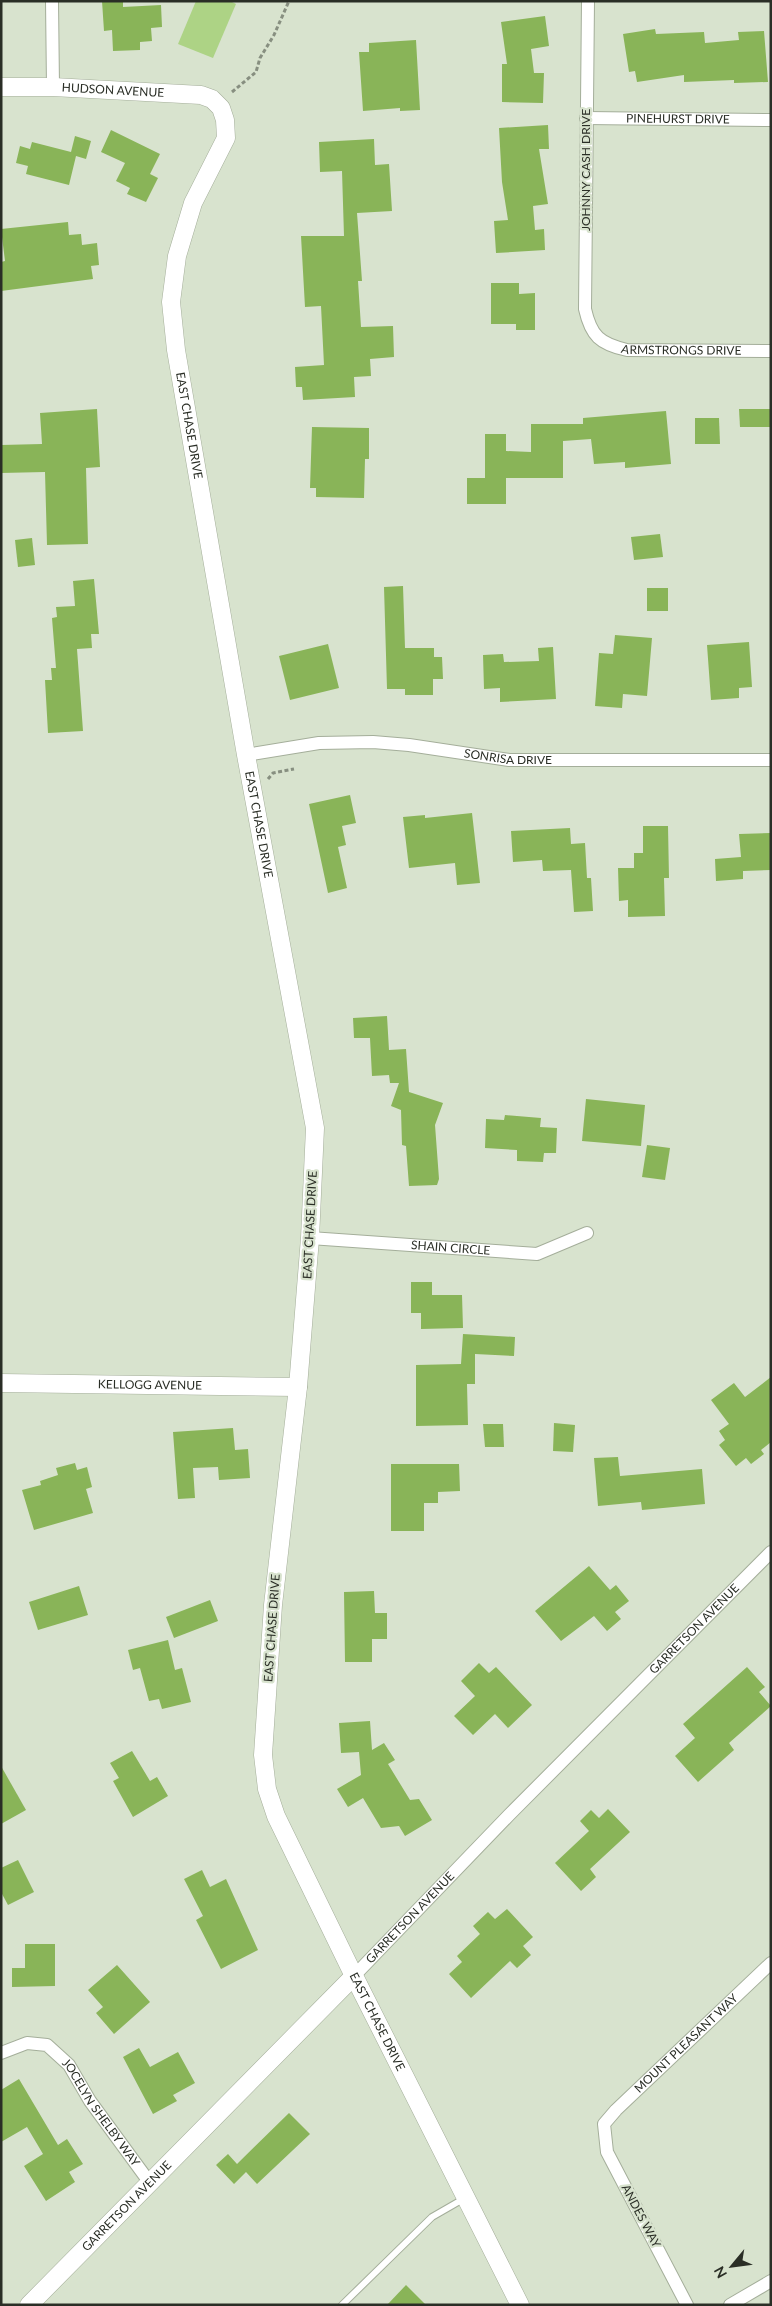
<svg xmlns="http://www.w3.org/2000/svg" width="772" height="2306" viewBox="0 0 772 2306" font-family="Lato,sans-serif">
  <style>
    .pitch { fill: #add385 }
    .building { fill: #89b458 }
    .lines { fill: none; stroke-linecap: round; stroke-linejoin: round }
    .lane-casing { stroke: #a4ae9a; stroke-width: 8 }
    .street-casing { stroke: #a4ae9a; stroke-width: 14 }
    .secondary-casing { stroke: #a4ae9a; stroke-width: 19 }
    .path { stroke: #878f80; stroke-width: 3; stroke-dasharray: 4 2.5; stroke-linecap: butt }
    .lane { stroke: #fff; stroke-width: 6 }
    .street { stroke: #fff; stroke-width: 12 }
    .secondary { stroke: #fff; stroke-width: 18 }
    .labels { text-anchor: middle; stroke-width: 4.5; stroke-linejoin: round; paint-order: stroke }
    .street-label { font-size: 12px; fill: #2a2e26; stroke: #d8e3ce }
  </style>
  <rect width="100%" height="100%" fill="#d8e3ce"/>
  <!-- pitch -->
  <polygon class="pitch" points="196,1 230,1 236,4 213,58 178,44"/>
  <!-- building -->
  <g class="building">
    <polygon points="102,1 123,1 123,7 161,5 162,27 151,28 152,41 140,42 140,50 113,51 112,30 104,31"/>
    <polygon points="545,16 549,46 531,49 534,73 544,73 543,103 502,102 502,64 507,64 501,22"/>
    <polygon points="655,29 656,34 704,32 705,43 739,40 738,32 764,31 768,82 734,83 734,80 684,82 684,75 637,82 635,71 629,72 623,34"/>
    <polygon points="416,40 420,110 400,111 400,108 363,111 359,52 369,52 369,43"/>
    <polygon points="548,125 549,149 539,149 548,204 533,206 535,230 544,229 545,250 496,253 494,221 508,220 502,182 499,128"/>
    <polygon points="111,130 160,154 150,174 158,178 146,202 127,194 130,188 116,181 125,163 101,152"/>
    <polygon points="75,136 91,141 86,159 76,156 69,185 26,174 28,166 16,163 20,146 30,149 32,142 71,152"/>
    <polygon points="374,139 375,165 389,164 392,211 357,213 362,281 358,281 361,327 393,326 394,357 370,359 371,376 354,377 355,397 303,400 302,387 296,387 295,367 324,365 321,306 305,307 301,236 344,236 342,171 320,172 319,142"/>
    <polygon points="68,222 69,235 81,234 82,245 97,243 99,265 91,266 93,279 1,291 1,262 5,261 1,229"/>
    <polygon points="491,283 519,283 519,294 535,293 535,330 516,330 516,324 491,324"/>
    <polygon points="97,409 100,467 86,468 88,544 47,545 45,472 1,473 1,445 42,444 40,413"/>
    <polygon points="739,409 771,409 771,427 740,427"/>
    <polygon points="666,411 671,464 625,468 625,462 594,464 591,439 563,441 563,478 506,478 506,504 467,504 467,478 485,478 485,434 506,434 506,451 531,452 531,424 583,424 583,418"/>
    <polygon points="695,418 719,418 720,444 695,444"/>
    <polygon points="312,427 369,428 369,459 365,459 364,498 316,497 316,488 310,488"/>
    <polygon points="660,534 663,557 634,560 631,537"/>
    <polygon points="32,538 35,565 18,567 15,540"/>
    <polygon points="94,579 99,634 91,634 92,648 77,649 83,731 48,733 45,680 52,680 51,668 56,668 52,618 57,617 56,607 75,606 73,581"/>
    <polygon points="403,586 405,648 434,648 434,657 442,657 443,679 433,679 433,695 405,695 405,689 387,689 384,587"/>
    <rect x="647" y="588" width="21" height="23"/>
    <polygon points="615,635 652,638 647,696 623,694 622,708 595,706 599,653 613,654"/>
    <polygon points="749,642 752,687 739,688 739,698 711,700 707,645"/>
    <polygon points="328,644 339,688 290,700 279,656"/>
    <polygon points="553,647 556,699 500,702 500,688 484,689 483,655 503,654 504,662 539,661 538,648"/>
    <polygon points="350,795 356,823 342,826 346,845 338,847 347,888 328,893 309,804"/>
    <polygon points="472,813 480,883 457,885 455,863 409,868 403,817 425,815 425,818"/>
    <polygon points="643,826 668,826 669,878 664,878 665,916 628,917 628,900 619,901 618,868 634,868 634,853 643,853"/>
    <polygon points="570,828 571,844 585,843 587,878 591,878 593,911 574,912 571,870 543,871 542,860 513,862 511,831"/>
    <polygon points="771,833 771,870 743,871 743,879 716,881 715,859 741,857 739,834"/>
    <polygon points="387,1016 389,1050 406,1049 409,1092 443,1103 435,1125 439,1179 437,1185 409,1186 406,1146 402,1145 401,1110 391,1106 399,1083 390,1083 389,1075 372,1076 370,1038 354,1038 353,1018"/>
    <polygon points="586,1099 645,1105 641,1146 582,1141"/>
    <polygon points="505,1115 541,1118 540,1127 557,1128 556,1153 544,1153 543,1162 517,1161 517,1150 485,1148 486,1119 504,1120"/>
    <polygon points="647,1145 670,1148 665,1180 642,1177"/>
    <polygon points="411,1282 432,1282 432,1295 462,1295 463,1328 421,1329 421,1313 411,1313"/>
    <polygon points="463,1334 515,1337 514,1356 475,1354 475,1384 467,1384 468,1425 416,1426 416,1365 461,1364"/>
    <polygon points="771,1377 771,1442 761,1450 764,1454 751,1464 746,1458 736,1466 719,1445 725,1440 719,1431 729,1424 711,1400 734,1383 745,1397"/>
    <polygon points="554,1423 575,1425 573,1452 553,1451"/>
    <polygon points="483,1424 503,1424 504,1447 485,1447"/>
    <polygon points="233,1428 235,1450 248,1449 250,1478 219,1480 218,1467 193,1468 195,1498 178,1499 173,1432"/>
    <polygon points="618,1457 620,1476 702,1469 705,1504 642,1510 641,1502 598,1506 594,1458"/>
    <polygon points="75,1463 77,1470 87,1467 92,1487 86,1489 93,1513 34,1530 22,1490 41,1485 40,1481 58,1475 56,1468"/>
    <polygon points="391,1464 459,1464 460,1491 438,1492 438,1503 424,1503 424,1531 391,1531"/>
    <polygon points="589,1566 610,1590 616,1585 629,1601 615,1612 621,1619 607,1631 594,1616 561,1641 535,1611"/>
    <polygon points="79,1586 88,1615 38,1630 29,1602"/>
    <polygon points="374,1591 375,1613 387,1613 387,1639 372,1639 372,1662 345,1662 344,1592"/>
    <polygon points="210,1600 218,1621 174,1638 166,1617"/>
    <polygon points="168,1640 175,1670 182,1668 191,1702 162,1709 159,1699 149,1701 140,1668 133,1670 128,1650"/>
    <polygon points="479,1663 489,1673 496,1667 532,1705 508,1728 495,1714 473,1735 454,1716 475,1696 461,1681"/>
    <polygon points="747,1667 765,1687 759,1692 771,1706 729,1743 734,1750 698,1782 675,1756 695,1738 683,1724"/>
    <polygon points="370,1721 372,1750 384,1743 395,1760 388,1764 410,1800 419,1799 432,1820 405,1836 399,1826 381,1828 363,1798 348,1807 337,1789 361,1775 359,1752 341,1753 339,1723"/>
    <polygon points="132,1751 150,1781 157,1777 168,1796 133,1817 113,1781 119,1778 110,1763"/>
    <polygon points="1,1766 26,1810 1,1824"/>
    <polygon points="608,1809 630,1832 590,1869 596,1877 581,1891 555,1863 589,1831 580,1821 591,1810 599,1818"/>
    <polygon points="18,1860 34,1892 8,1905 1,1892 1,1868"/>
    <polygon points="202,1870 210,1887 226,1879 258,1950 221,1969 196,1920 203,1916 184,1879"/>
    <polygon points="507,1909 533,1937 523,1946 531,1955 517,1968 510,1961 471,1998 449,1974 462,1962 457,1956 480,1934 473,1926 488,1912 495,1919"/>
    <polygon points="25,1944 55,1944 55,1986 12,1987 12,1968 25,1968"/>
    <polygon points="117,1965 150,2002 114,2034 96,2013 103,2007 88,1990"/>
    <polygon points="139,2048 150,2067 178,2052 195,2083 173,2095 177,2101 153,2114 123,2057"/>
    <polygon points="19,2079 58,2145 67,2139 83,2164 69,2172 75,2182 46,2201 24,2166 43,2154 27,2127 1,2142 1,2090"/>
    <polygon points="289,2113 310,2134 257,2184 246,2172 234,2184 216,2165 228,2154 237,2164"/>
    <polygon points="406,2285 426,2305 387,2305"/>
  </g>
  <g class="lines">
    <defs>
      <polyline id="lane" points="342,2305 432,2217 465,2198"/>
      <g id="street">
        <polyline points="52,1 53,87"/>
        <path id="s1" d="M 588,1 L 585,309 C 591,336 600,344 627,350 L 771,351"/>
        <path id="s2" d="M 586,118 L 771,120"/>
        <path id="s3" d="M 246,755 L 319,743 L 373,742 L 409,745 L 509,760 L 771,760"/>
        <path id="s4" d="M 310,1238 L 537,1254 L 587,1233"/>
        <path id="s5" d="M 354,1976 L 509,1815 L 771,1552"/>
        <path id="s6" d="M 1,2053 L 27,2043 L 47,2045 L 69,2065 L 90,2101 L 150,2183"/>
        <path id="s7" d="M 687,2305 L 607,2152 L 604,2124 L 616,2110 L 771,1963"/>
        <polyline points="730,2305 771,2281"/>
      </g>
      <g id="secondary">
        <path id="s8" d="M 1,87 L 53,87 L 201,95 L 212,99 L 221,108 L 225,120 L 226,138 L 193,203 L 177,256 L 171,302 L 176,350 L 246,755 L 315,1128 L 310,1238 L 298,1387 L 273,1605 L 263,1755 L 267,1789 L 276,1816 L 354,1976 L 520,2305"/>
        <path id="s9" d="M 1,1383 L 298,1387"/>
        <path id="s10" d="M 29,2305 L 354,1976"/>
      </g>
    </defs>
    <!-- lane casing -->
    <use href="#lane" class="lane-casing"/>
    <!-- street casing -->
    <use href="#street" class="street-casing"/>
    <!-- secondary casing -->
    <use href="#secondary" class="secondary-casing"/>
    <!-- path -->
    <g class="path">
      <polyline points="232,92 256,72 260,58 274,35 289,1"/>
      <polyline points="268,779 273,773 294,769"/>
    </g>
    <!-- lane -->
    <use href="#lane" class="lane"/>
    <!-- street -->
    <use href="#street" class="street"/>
    <!-- secondary -->
    <use href="#secondary" class="secondary"/>
  </g>
  <g class="labels">
    <!-- street labels -->
    <g class="street-label">
      <text dy="4" stroke="none"><textPath href="#s8" startOffset="112">HUDSON AVENUE</textPath></text>
      <text dy="4" stroke="none"><textPath href="#s2" startOffset="92">PINEHURST DRIVE</textPath></text>
      <text transform="translate(586 170) rotate(-90)" y="4">JOHNNY CASH DRIVE</text>
      <text dy="4" stroke="none"><textPath href="#s1" startOffset="426">ARMSTRONGS DRIVE</textPath></text>
      <text dy="4" stroke="none"><textPath href="#s8" startOffset="555">EAST CHASE DRIVE</textPath></text>
      <text dy="4" stroke="none"><textPath href="#s3" startOffset="264">SONRISA DRIVE</textPath></text>
      <text dy="4" stroke="none"><textPath href="#s8" startOffset="960">EAST CHASE DRIVE</textPath></text>
      <text transform="translate(310 1225) rotate(-87)" y="4">EAST CHASE DRIVE</text>
      <text dy="4" stroke="none"><textPath href="#s4" startOffset="141">SHAIN CIRCLE</textPath></text>
      <text dy="4" stroke="none"><textPath href="#s9" startOffset="149">KELLOGG AVENUE</textPath></text>
      <text transform="translate(272 1628) rotate(-86)" y="4">EAST CHASE DRIVE</text>
      <text dy="4" stroke="none"><textPath href="#s5" startOffset="486">GARRETSON AVENUE</textPath></text>
      <text dy="4" stroke="none"><textPath href="#s5" startOffset="81">GARRETSON AVENUE</textPath></text>
      <text dy="4" stroke="none"><textPath href="#s8" startOffset="2190">EAST CHASE DRIVE</textPath></text>
      <text dy="4" stroke="none"><textPath href="#s7" startOffset="316">MOUNT PLEASANT WAY</textPath></text>
      <text dy="4" stroke="none"><textPath href="#s6" startOffset="135">JOCELYN SHELBY WAY</textPath></text>
      <text dy="4" stroke="none"><textPath href="#s10" startOffset="139">GARRETSON AVENUE</textPath></text>
      <text transform="translate(641 2216) rotate(62)" y="4">ANDES WAY</text>
    </g>
  </g>
  <!-- border -->
  <rect width="772" height="2306" fill="none" stroke="#2a2e26" stroke-width="5"/>
  <!-- north arrow -->
  <g transform="translate(732 2266) rotate(241)" stroke="#d8e3ce" stroke-width="4" paint-order="stroke">
  <path d="M0-4L9 19L0 12L-9 19Z" fill="#2a2e26"/>
  <text y="-8" font-size="14" font-weight="bold" text-anchor="middle" fill="#2a2e26">N</text>
  </g>
</svg>
